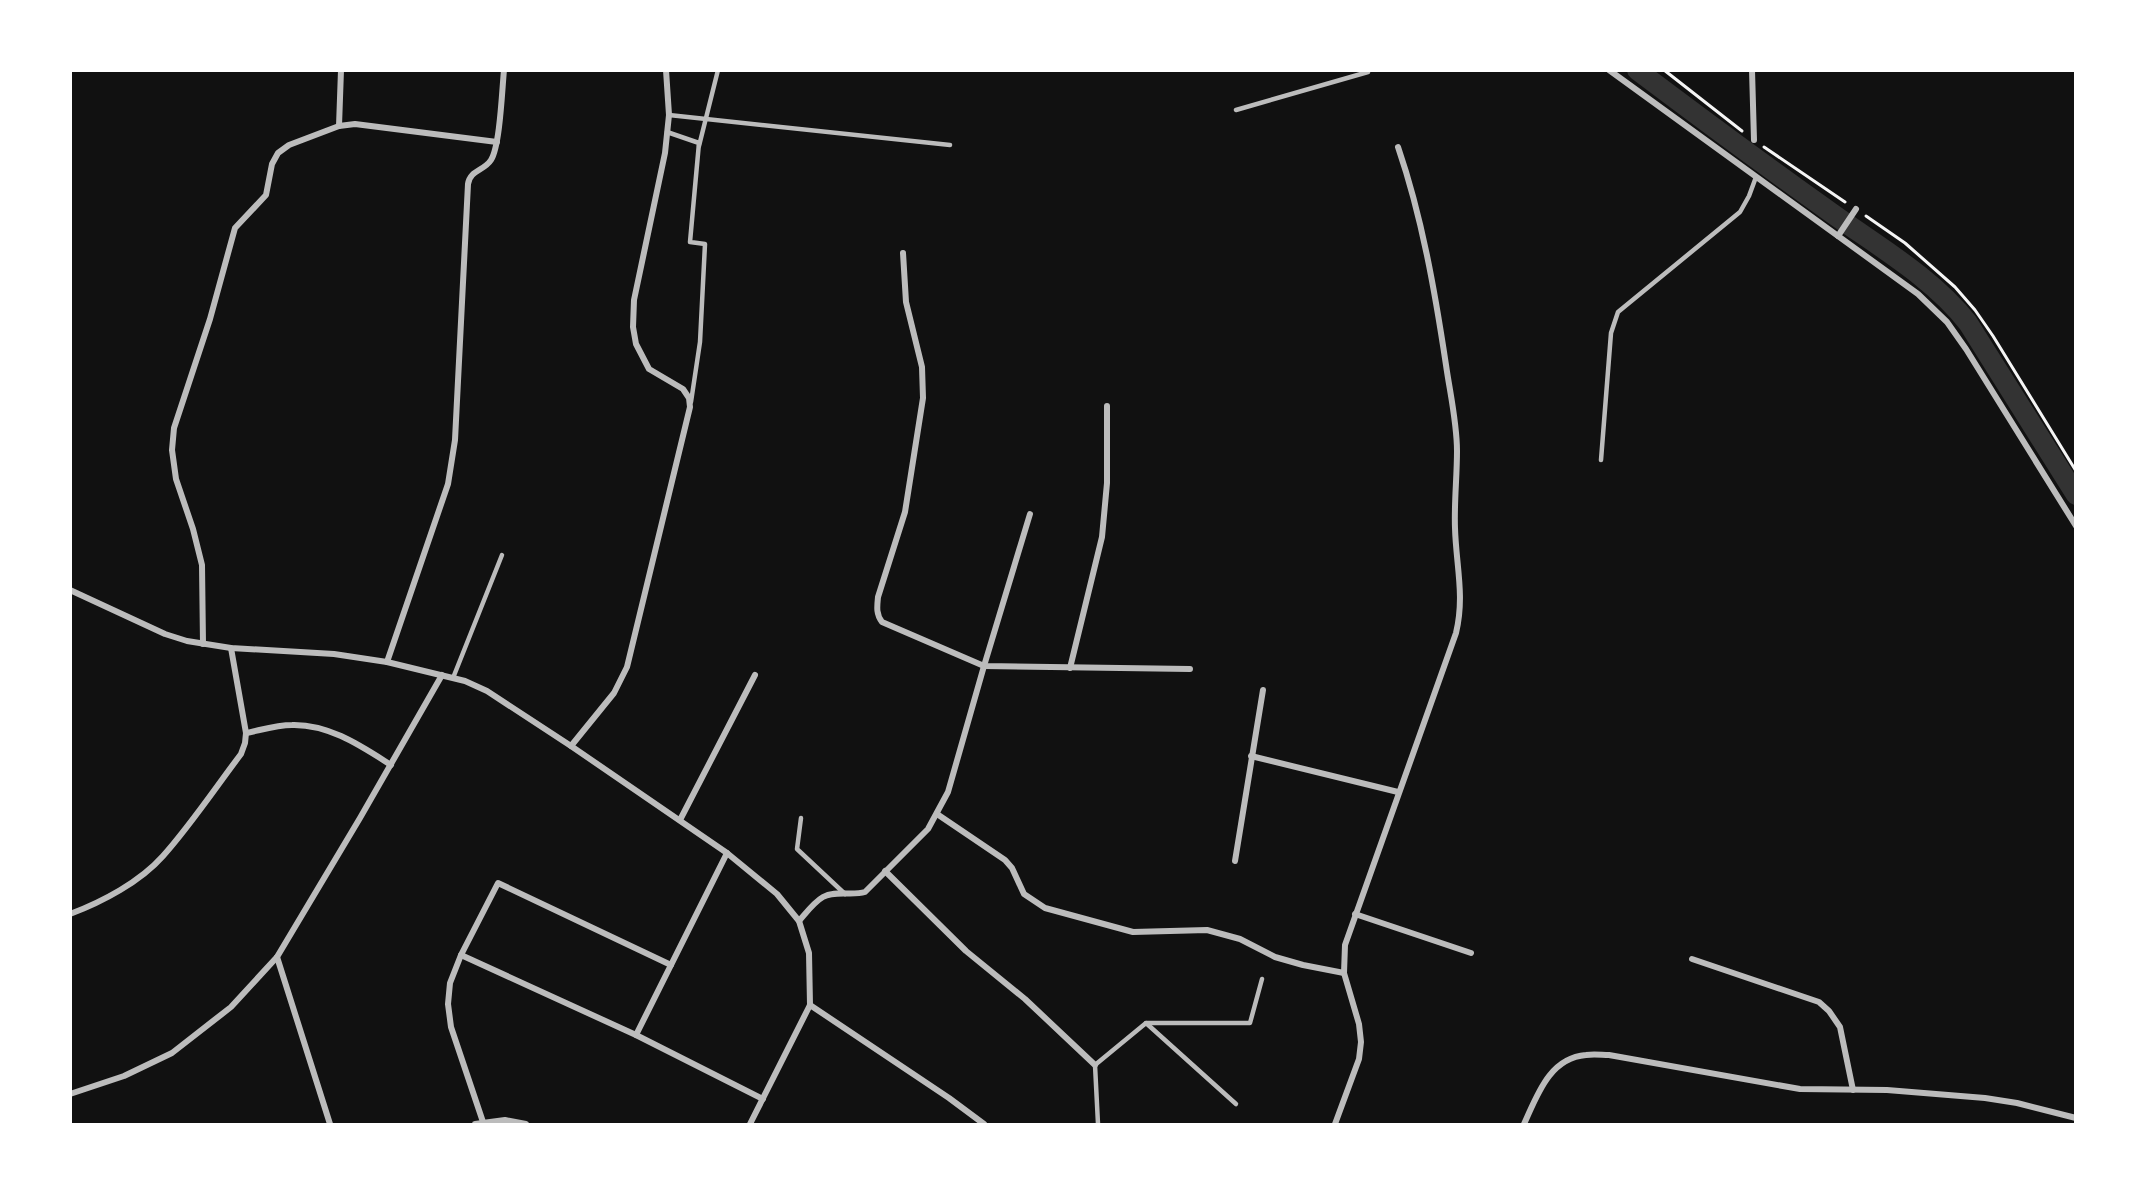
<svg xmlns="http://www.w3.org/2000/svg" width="2146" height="1195" viewBox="0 0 2146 1195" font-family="'Source Sans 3',sans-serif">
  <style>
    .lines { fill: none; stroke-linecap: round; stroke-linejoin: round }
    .canal { stroke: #333; stroke-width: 20 }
    .path { stroke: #f5f5f5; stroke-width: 3 }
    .service { stroke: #bcbcbc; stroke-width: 4.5 }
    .minor { stroke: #bcbcbc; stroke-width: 6 }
  </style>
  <rect width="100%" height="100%" fill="#111"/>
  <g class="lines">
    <!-- canal -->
    <path class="canal" d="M 1637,70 C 1702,119 1767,167 1833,214 C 1879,247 1933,278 1968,323 L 2076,495"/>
    <!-- path -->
    <g class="path">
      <polyline points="1664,70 1742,131"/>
      <polyline points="1764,147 1845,202"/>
      <polyline points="1866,216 1905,243 1955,287 1975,310 1993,336 2076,471"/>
    </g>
    <!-- service -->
    <g class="service">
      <polyline points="1236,110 1368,72 1367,70"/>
      <polyline points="669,115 950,145"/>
      <polyline points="667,132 699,143 690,242 705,244 700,342 691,402"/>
      <polyline points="699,146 718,70"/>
      <polyline points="1601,460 1611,333 1618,312 1740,212 1749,196 1756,177"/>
      <polyline points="453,678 502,555"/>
      <polyline points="801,818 797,849 845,894"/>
      <polyline points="1146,1023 1250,1023 1262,979"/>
      <polyline points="1098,1124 1095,1065 1146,1023 1236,1104"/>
    </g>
    <!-- minor -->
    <g class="minor">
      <polyline points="1609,70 1918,294 1947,322 1966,349 2076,526"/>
      <polyline points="1752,70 1754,140"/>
      <polyline points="339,126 355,124 497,142"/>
      <polyline points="1838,236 1856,209"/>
      <path d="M 903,253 L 906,302 L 922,367 L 923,398 L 905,512 L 878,597 C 877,607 876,614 882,622 L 984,666 L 1190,669"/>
      <polyline points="70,590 165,634 187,641 231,648 334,654 387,662 465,681 487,691 571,746 727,853 777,894 799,921 809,953 810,1005 750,1124"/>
      <polyline points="203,644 202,565 193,529 176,479 172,450 174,428 210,319 235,228 266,195 272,164 278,153 289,145 339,126 341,70"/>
      <path d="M 387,662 L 448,484 L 455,440 L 468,184 C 470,170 484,171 491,160 C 500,146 502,90 504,70"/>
      <polyline points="1070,668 1102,537 1107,483 1107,406"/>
      <path d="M 246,733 C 261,730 277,725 292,725 C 329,724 361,746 391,765"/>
      <polyline points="571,746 614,693 627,667 690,407 689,398 683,389 649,369 636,344 633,327 634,300 665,153 669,115 666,70"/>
      <polyline points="1251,756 1398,792"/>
      <polyline points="937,814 1005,860 1012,868 1024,894 1045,908 1133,932 1207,930 1240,939 1275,957 1303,965 1344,973"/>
      <polyline points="680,820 755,675"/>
      <polyline points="1235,861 1263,690"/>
      <polyline points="885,871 966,951 1025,999 1095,1065"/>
      <path d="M 70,914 C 102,902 140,882 163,856 C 190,826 216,787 241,754 L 245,743 L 246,733 L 231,648"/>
      <polyline points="1355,914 1471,953"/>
      <path d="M 799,921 C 806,913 814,902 823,897 C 835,890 852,896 865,892 L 928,829 L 948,792 L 984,666 L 1030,514"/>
      <polyline points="461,955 636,1035 763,1099"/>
      <polyline points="277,957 330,1124"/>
      <polyline points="1692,959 1819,1002 1829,1011 1840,1027 1853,1090"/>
      <polyline points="810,1005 949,1098 984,1124"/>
      <polyline points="636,1035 727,853"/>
      <polyline points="70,1094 124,1076 172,1053 231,1007 277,957 360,818 442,675"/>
      <polyline points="483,1122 451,1027 448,1004 450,983 461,955 498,883 671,965"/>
      <polyline points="475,1124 505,1120 526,1124"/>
      <path d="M 1335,1124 L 1359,1059 L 1361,1042 L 1359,1024 L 1344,973 L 1345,945 L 1456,633 C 1465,596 1456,565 1455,528 C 1454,503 1457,477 1457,451 C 1457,423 1450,393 1446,365 C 1435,292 1422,217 1398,147"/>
      <path d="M 1524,1124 C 1537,1096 1549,1058 1586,1055 C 1594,1054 1602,1055 1609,1055 L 1800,1089 L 1887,1090 L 1985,1098 L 2017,1103 L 2076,1118"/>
    </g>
  </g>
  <!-- border -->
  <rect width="2146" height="1195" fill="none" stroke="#ffffff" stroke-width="144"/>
</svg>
